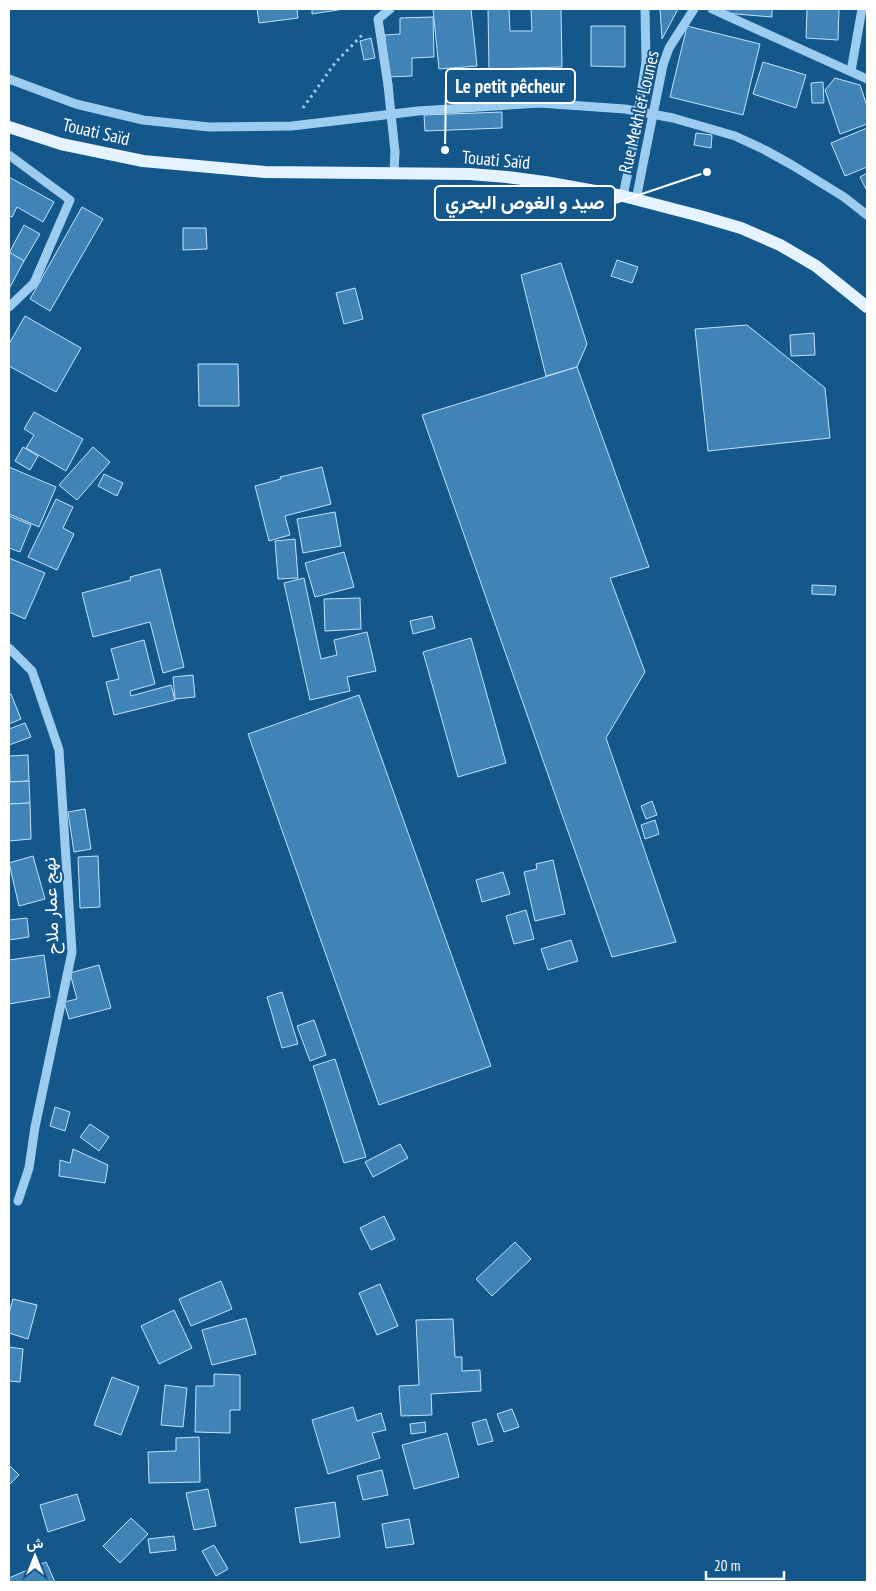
<svg xmlns="http://www.w3.org/2000/svg" width="876" height="1591" viewBox="0 0 876 1591" font-family="'PT Sans Narrow',Vazirmatn,sans-serif">
  <style>
    .building { fill: #4083b7; stroke: #c2e3fc }
    .lines { fill: none; stroke-linecap: round; stroke-linejoin: round }
    .path { stroke: #9cccf0; stroke-width: 3; stroke-dasharray: 2.5 4; stroke-linecap: butt }
    .minor { stroke: #9cccf0; stroke-width: 9 }
    .major { stroke: #e5f2ff; stroke-width: 12 }
    .minor-bridge { stroke: #9cccf0; stroke-width: 9 }
    .labels { text-anchor: middle; stroke-width: 4; stroke-linejoin: round; paint-order: stroke }
    .street-label { font-size: 18px; fill: #fff; stroke: #14578b }
    .leader { fill: none; stroke: #fff; stroke-width: 2 }
    .callout-dot { fill: #fff; stroke: #14578b; stroke-width: 2 }
    .callout { fill: #14578b; stroke: #fff; stroke-width: 2 }
    .callout-label { font-size: 19px; text-anchor: middle; font-weight: bold; fill: #fff }
  </style>
  <rect width="100%" height="100%" fill="#14578b"/>
  <!-- building -->
  <g class="building">
    <polygon points="257,9 297,9 298,18 259,23"/>
    <polygon points="312,9 344,9 312,14"/>
    <polygon points="433,9 471,9 477,66 439,69"/>
    <polygon points="488,9 509,9 510,31 532,31 531,9 561,9 562,67 489,69"/>
    <polygon points="660,9 678,9 662,39"/>
    <polygon points="724,9 772,9 772,17 724,13"/>
    <polygon points="807,9 839,9 838,40 806,38"/>
    <polygon points="433,17 434,57 412,58 412,76 387,77 385,35 400,34 400,18"/>
    <polygon points="591,26 625,26 625,67 591,66"/>
    <polygon points="687,26 760,44 743,115 670,97"/>
    <polygon points="371,38 375,58 364,60 360,41"/>
    <polygon points="763,62 806,75 796,108 753,94"/>
    <polygon points="835,78 860,85 867,106 867,124 840,134 825,90"/>
    <polygon points="823,82 824,103 812,103 811,83"/>
    <polygon points="502,112 502,128 425,131 424,115"/>
    <polygon points="867,128 867,167 845,176 831,143"/>
    <polygon points="696,133 712,135 711,148 694,145"/>
    <polygon points="867,173 867,191 860,177"/>
    <polygon points="9,177 54,202 43,222 17,207 12,217 9,216"/>
    <polygon points="82,207 103,219 50,311 30,299"/>
    <polygon points="24,225 40,234 24,261 9,253"/>
    <polygon points="183,228 206,228 207,249 183,250"/>
    <polygon points="9,252 24,261 9,289"/>
    <polygon points="617,260 638,267 632,283 611,276"/>
    <polygon points="561,263 587,344 577,367 546,376 521,275"/>
    <polygon points="355,288 363,319 344,324 336,293"/>
    <polygon points="25,316 81,348 56,392 9,366 9,344"/>
    <polygon points="747,325 825,388 830,438 708,451 695,329"/>
    <polygon points="814,333 815,355 791,356 790,335"/>
    <polygon points="198,364 238,364 239,406 199,406"/>
    <polygon points="577,367 649,567 610,578 645,672 606,738 676,942 612,957 422,415"/>
    <polygon points="34,412 83,439 66,471 26,448 34,435 24,429"/>
    <polygon points="23,447 38,456 30,470 15,461"/>
    <polygon points="93,447 110,462 77,500 59,485"/>
    <polygon points="9,467 56,487 39,527 9,514"/>
    <polygon points="322,467 331,504 285,516 290,535 269,541 255,486 281,479 280,477"/>
    <polygon points="104,474 123,483 117,496 98,486"/>
    <polygon points="56,499 73,507 63,528 74,534 57,570 28,557"/>
    <polygon points="335,512 341,546 303,553 297,519"/>
    <polygon points="9,516 31,525 20,552 9,548"/>
    <polygon points="295,539 298,578 278,579 275,541"/>
    <polygon points="344,552 354,587 315,597 305,563"/>
    <polygon points="9,558 45,573 25,619 9,612"/>
    <polygon points="160,569 184,667 163,673 150,622 93,637 82,593 131,580 130,577"/>
    <polygon points="304,578 321,659 337,655 334,640 367,632 376,671 347,677 350,691 310,700 284,583"/>
    <polygon points="812,585 836,586 835,595 812,594"/>
    <polygon points="360,598 361,629 325,631 324,599"/>
    <polygon points="432,616 435,628 413,634 410,621"/>
    <polygon points="471,638 506,763 458,777 423,652"/>
    <polygon points="144,640 155,684 130,691 131,696 171,685 175,700 114,715 106,682 119,679 111,649"/>
    <polygon points="193,675 195,697 175,699 173,677"/>
    <polygon points="9,694 11,694 21,719 9,724"/>
    <polygon points="359,695 491,1066 379,1105 248,734"/>
    <polygon points="25,723 31,737 9,745 9,729"/>
    <polygon points="28,755 29,781 10,782 9,756"/>
    <polygon points="29,781 30,803 9,804 9,782"/>
    <polygon points="652,801 657,815 646,819 641,806"/>
    <polygon points="30,803 31,839 9,841 9,804"/>
    <polygon points="85,809 91,849 74,852 68,812"/>
    <polygon points="655,820 659,834 645,839 641,825"/>
    <polygon points="33,856 45,899 19,906 9,863"/>
    <polygon points="98,856 100,907 80,908 78,857"/>
    <polygon points="553,860 565,914 535,921 524,872 537,869 536,864"/>
    <polygon points="503,872 510,894 482,902 476,880"/>
    <polygon points="526,910 534,939 514,944 506,916"/>
    <polygon points="27,918 29,937 9,940 9,920"/>
    <polygon points="571,940 578,961 548,970 541,949"/>
    <polygon points="44,955 50,997 9,1004 9,960"/>
    <polygon points="99,965 111,1008 69,1019 64,1002 77,999 70,973"/>
    <polygon points="282,992 298,1044 282,1048 267,997"/>
    <polygon points="314,1020 326,1055 310,1061 297,1026"/>
    <polygon points="335,1059 366,1157 344,1163 313,1066"/>
    <polygon points="55,1107 70,1112 65,1131 50,1126"/>
    <polygon points="90,1124 109,1137 99,1151 80,1137"/>
    <polygon points="400,1144 408,1158 373,1177 365,1162"/>
    <polygon points="73,1149 108,1165 105,1183 59,1176 60,1160 70,1163"/>
    <polygon points="384,1216 395,1239 371,1250 360,1228"/>
    <polygon points="515,1242 531,1259 492,1296 476,1279"/>
    <polygon points="221,1281 232,1309 191,1326 179,1299"/>
    <polygon points="380,1284 398,1326 377,1335 359,1293"/>
    <polygon points="13,1299 37,1305 28,1339 9,1333 9,1313"/>
    <polygon points="174,1310 192,1348 159,1364 141,1326"/>
    <polygon points="246,1318 256,1354 212,1365 202,1330"/>
    <polygon points="453,1319 455,1357 462,1357 462,1371 480,1370 481,1391 431,1394 432,1415 401,1416 399,1386 419,1385 416,1320"/>
    <polygon points="9,1347 23,1349 20,1382 9,1381"/>
    <polygon points="214,1374 240,1375 240,1410 230,1410 230,1433 195,1432 196,1386 214,1386"/>
    <polygon points="112,1377 139,1387 121,1435 94,1425"/>
    <polygon points="165,1385 187,1388 183,1427 161,1425"/>
    <polygon points="353,1407 357,1421 381,1413 386,1430 372,1433 380,1458 328,1474 312,1420"/>
    <polygon points="512,1409 519,1427 504,1432 497,1414"/>
    <polygon points="486,1419 493,1441 478,1445 472,1423"/>
    <polygon points="425,1422 426,1432 411,1434 410,1424"/>
    <polygon points="447,1433 459,1477 414,1489 402,1445"/>
    <polygon points="199,1437 200,1482 149,1483 148,1452 176,1451 176,1438"/>
    <polygon points="9,1465 19,1475 9,1485"/>
    <polygon points="382,1470 388,1495 363,1500 357,1476"/>
    <polygon points="208,1489 216,1526 194,1530 186,1493"/>
    <polygon points="77,1494 85,1520 48,1532 40,1505"/>
    <polygon points="335,1502 340,1537 300,1543 295,1508"/>
    <polygon points="131,1518 148,1534 120,1563 103,1546"/>
    <polygon points="409,1519 414,1544 386,1548 382,1524"/>
    <polygon points="174,1536 176,1550 150,1553 148,1539"/>
    <polygon points="214,1545 228,1569 216,1576 202,1551"/>
    <polygon points="46,1562 55,1582 9,1582 9,1578"/>
  </g>
  <g class="lines">
    <!-- path -->
    <polyline class="path" points="303,108 335,63 363,34"/>
    <!-- minor -->
    <g class="minor">
      <polyline points="645,9 646,62"/>
      <polyline points="712,9 867,79"/>
      <polyline points="663,65 669,48 694,9"/>
      <polyline points="851,71 862,9"/>
      <polyline points="9,79 76,104 143,120 209,127 292,126 418,111 539,103 625,109 673,118 735,136 765,150 792,165 844,197 867,215"/>
      <polyline points="388,85 378,19 390,9"/>
      <polyline points="9,155 70,200 34,283 9,307"/>
      <polyline points="394,173 395,152"/>
      <polyline points="623,196 632,152"/>
      <polyline points="636,200 645,154"/>
      <polyline points="9,648 32,671 59,750 72,952 35,1127 29,1168 18,1201"/>
    </g>
    <!-- major -->
    <polyline class="major" points="9,127 61,144 143,161 265,172 470,174 507,177 545,182 623,196 700,216 741,228 780,245 816,266 867,307"/>
    <!-- minor-bridge -->
    <g class="minor-bridge">
      <polyline points="388,85 395,152"/>
      <polyline points="632,152 646,62"/>
      <polyline points="645,154 663,65"/>
    </g>
  </g>
  <g class="labels">
    <!-- street labels -->
    <g class="street-label">
      <text transform="translate(639 112) rotate(-77)" y="6">Rue Mekhlef Lounes</text>
      <text transform="translate(96 132) rotate(13)" y="6">Touati Saïd</text>
      <text transform="translate(496 160) rotate(5)" y="6">Touati Saïd</text>
      <text transform="translate(51 906) rotate(-92)" y="6">نهج عمار ملاح</text>
    </g>
  </g>
  <!-- callouts -->
  <path class="leader" d="M445 150L446 86M707 172L615 203"/>
  <g class="callout-dot">
    <circle cx="445" cy="150" r="5"/>
    <circle cx="707" cy="172" r="5"/>
  </g>
  <g class="callout">
    <rect x="446" y="69" width="129" height="34" rx="5"/>
    <rect x="435" y="186" width="180" height="34" rx="5"/>
  </g>
  <g class="callout-label">
    <text x="510" y="93">Le petit pêcheur</text>
    <text x="525" y="209">صيد و الغوص البحري</text>
  </g>
  <!-- border -->
  <rect width="876" height="1591" fill="none" stroke="#ffffff" stroke-width="20"/>
  <!-- north arrow -->
  <g transform="translate(35 1556)" stroke="#14578b" stroke-width="4" paint-order="stroke">
  <path d="M0-4L9 19L0 12L-9 19Z" fill="#ffffff"/>
  <text y="-8" font-size="14" font-weight="bold" text-anchor="middle" fill="#ffffff">ش</text>
  </g>
  <!-- scale -->
  <path d="M706 1571v8h78v-8" fill="none" stroke="#ffffff" stroke-width="2.5"/>
  <text x="714" y="1571" font-size="15" fill="#ffffff" stroke="#14578b" stroke-width="4" paint-order="stroke">20 m</text>
</svg>
